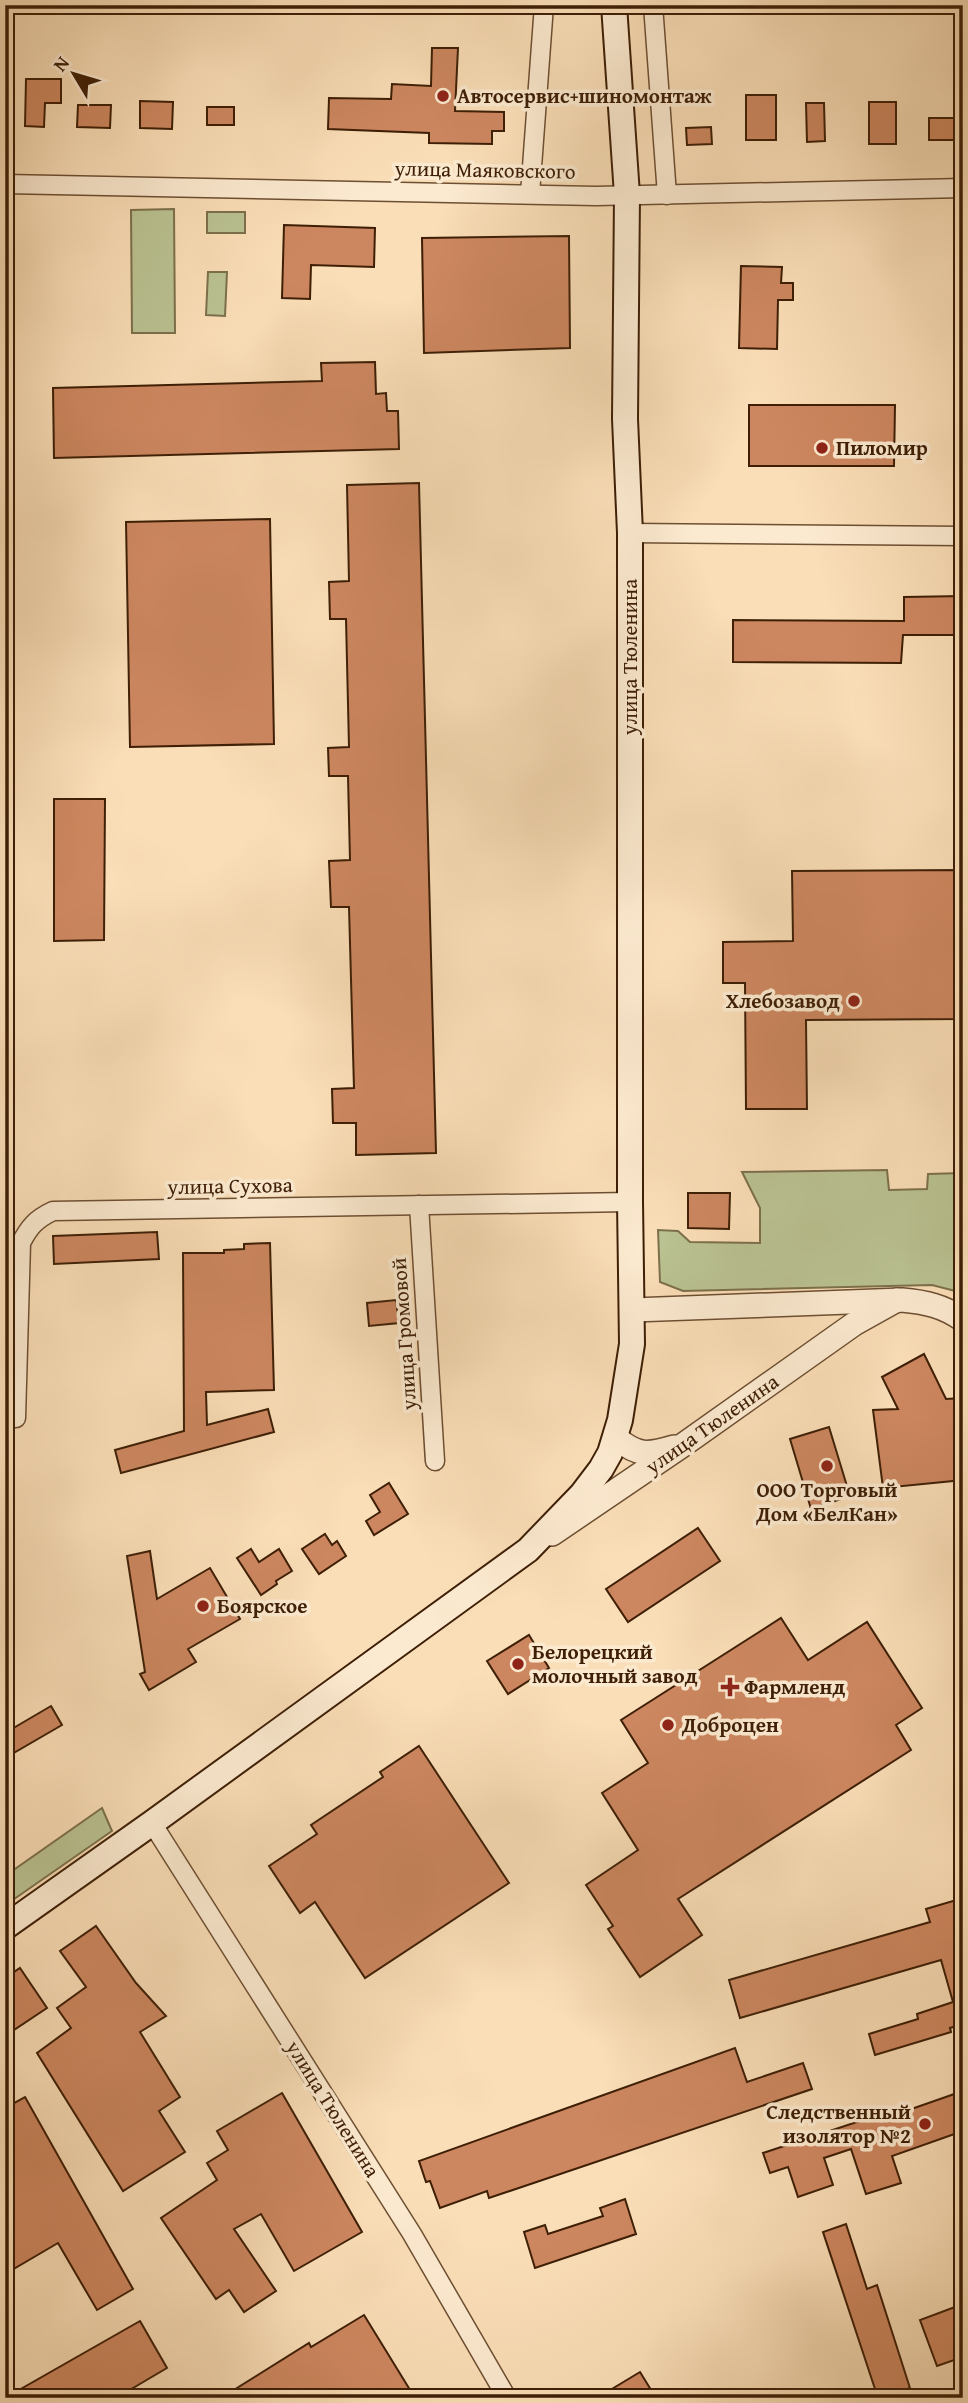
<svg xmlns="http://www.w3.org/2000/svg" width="968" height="2403" viewBox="0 0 968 2403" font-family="'Gentium Book Plus',serif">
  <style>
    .green { fill: #bac292; stroke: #7c704c; stroke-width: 2 }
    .building { fill: #cd8760; stroke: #3e1f06; stroke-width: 2 }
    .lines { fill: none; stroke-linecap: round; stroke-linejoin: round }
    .minor-casing { stroke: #6d4f32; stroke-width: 21 }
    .tertiary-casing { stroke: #6d4f32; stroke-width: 26 }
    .secondary-casing { stroke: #3e1f06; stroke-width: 28 }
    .minor { stroke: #fcead0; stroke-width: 18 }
    .tertiary { stroke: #fcead0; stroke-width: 23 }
    .secondary { stroke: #fcead0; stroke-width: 24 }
    .poi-dot { fill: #8f2418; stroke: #fcead0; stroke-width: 2.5 }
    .labels { text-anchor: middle; stroke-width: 7; stroke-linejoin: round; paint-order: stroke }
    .poi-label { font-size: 21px; font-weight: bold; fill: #3e1f06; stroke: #fcead0; text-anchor: start }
    .street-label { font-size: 21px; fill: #3e1f06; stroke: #fcead0 }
  </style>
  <rect width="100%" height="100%" fill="#fadeb7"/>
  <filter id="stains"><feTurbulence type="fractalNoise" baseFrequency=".00286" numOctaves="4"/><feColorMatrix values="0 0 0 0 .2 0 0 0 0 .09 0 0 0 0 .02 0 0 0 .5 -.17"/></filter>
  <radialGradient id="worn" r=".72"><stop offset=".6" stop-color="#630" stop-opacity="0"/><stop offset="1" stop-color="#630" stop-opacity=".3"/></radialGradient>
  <!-- green -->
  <g class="green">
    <polygon points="174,209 175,333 132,333 131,210"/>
    <rect x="207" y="212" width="38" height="21"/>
    <polygon points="208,272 227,272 225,316 206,315"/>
    <polygon points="887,1170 889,1190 927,1189 928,1174 963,1173 963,1293 932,1285 683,1291 660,1282 658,1230 678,1231 690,1242 760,1243 760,1208 742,1172"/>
    <polygon points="102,1808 112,1831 7,1904 5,1876"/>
  </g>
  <!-- building -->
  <g class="building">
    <polygon points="432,48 458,48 455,111 504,112 504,131 492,131 492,144 429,143 429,133 328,129 329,98 391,99 392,84 431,86"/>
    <polygon points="26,79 61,79 61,103 45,103 44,127 25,126"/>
    <rect x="746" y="95" width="30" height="45"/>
    <polygon points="140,101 173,102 172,129 140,128"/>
    <rect x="869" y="102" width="27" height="42"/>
    <polygon points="806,103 824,103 825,141 807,142"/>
    <polygon points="78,105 111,105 110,128 77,127"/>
    <rect x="207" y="107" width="27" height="18"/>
    <rect x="929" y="118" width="28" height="22"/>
    <polygon points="711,127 712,144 687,145 686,128"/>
    <polygon points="284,225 375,228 374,267 311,265 310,299 282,298"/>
    <polygon points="569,236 570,348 424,353 422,238"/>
    <polygon points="741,266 782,267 781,283 793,283 793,300 778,300 777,349 739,348"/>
    <polygon points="375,362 376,394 386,393 387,411 398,411 399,449 54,458 53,388 322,381 321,363"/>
    <polygon points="749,405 895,405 894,466 749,466"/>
    <polygon points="419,483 436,1153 356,1155 356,1123 333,1123 332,1089 354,1088 349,907 331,907 329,861 350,860 348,776 329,776 328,748 349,747 346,619 330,619 329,582 349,581 347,485"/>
    <polygon points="270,519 274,744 130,747 126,522"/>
    <polygon points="963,596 963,635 903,635 901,663 733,662 733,620 904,621 904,597"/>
    <polygon points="54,799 105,799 104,940 54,941"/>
    <polygon points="963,870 963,1019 806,1020 807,1109 746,1109 745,983 723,983 723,942 793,941 792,871"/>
    <polygon points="688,1193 730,1193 729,1229 688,1228"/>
    <polygon points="157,1232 159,1259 54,1264 53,1236"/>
    <polygon points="270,1243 274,1390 206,1392 207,1425 268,1409 274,1432 121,1473 115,1450 184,1431 183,1253 224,1253 224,1250 244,1249 244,1244"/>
    <polygon points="396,1300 399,1323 369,1326 367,1303"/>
    <polygon points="924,1354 946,1399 963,1398 963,1480 883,1488 873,1410 898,1409 882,1377"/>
    <polygon points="829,1427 850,1496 811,1509 790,1439"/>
    <polygon points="389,1483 408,1514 374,1535 366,1521 380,1512 370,1495"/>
    <polygon points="698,1528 720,1561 628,1622 606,1589"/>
    <polygon points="325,1534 332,1545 337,1541 346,1556 319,1574 302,1549"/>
    <polygon points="251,1549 259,1562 279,1549 292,1571 276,1581 277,1584 261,1595 237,1558"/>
    <polygon points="150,1551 157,1599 210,1568 240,1619 188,1649 196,1662 149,1690 140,1674 145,1672 127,1556"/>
    <polygon points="781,1618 808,1660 867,1622 922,1708 896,1725 911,1750 678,1899 702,1935 640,1977 608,1929 613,1926 586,1885 638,1850 602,1793 648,1763 621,1720"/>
    <polygon points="529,1635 549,1668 508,1694 487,1661"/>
    <polygon points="51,1706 62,1725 5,1758 5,1733"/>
    <polygon points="419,1746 509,1883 365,1978 315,1902 300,1913 269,1866 317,1834 311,1825 383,1777 380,1772"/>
    <polygon points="963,1898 963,2024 950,2028 951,2032 875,2055 869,2034 918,2019 917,2014 953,2002 941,1960 740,2018 729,1980 930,1922 926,1909"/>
    <polygon points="96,1926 136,1983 166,2016 140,2032 180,2097 159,2111 185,2152 123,2191 37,2053 71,2028 57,2008 86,1987 60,1951"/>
    <polygon points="20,1968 47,2008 5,2036 5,1978"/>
    <polygon points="735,2048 747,2082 803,2063 812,2089 489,2198 487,2191 440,2208 430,2181 426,2182 419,2161"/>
    <polygon points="963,2091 963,2131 892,2156 901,2183 866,2194 851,2149 824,2158 833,2185 798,2197 788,2167 770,2173 763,2153 878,2115 880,2120"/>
    <polygon points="282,2093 362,2232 294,2271 261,2214 234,2229 276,2291 244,2312 229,2290 216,2299 161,2218 217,2180 207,2163 228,2150 217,2131"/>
    <polygon points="25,2097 133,2289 97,2310 58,2243 5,2274 5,2108"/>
    <polygon points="625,2199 636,2234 535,2268 524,2232 545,2225 548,2234 603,2216 600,2208"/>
    <polygon points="846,2224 867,2289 877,2285 910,2388 880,2398 878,2398 823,2232"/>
    <polygon points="963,2304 963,2357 937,2366 920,2320"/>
    <polygon points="364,2315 415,2398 221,2398 309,2343 311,2347"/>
    <polygon points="140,2321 167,2368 116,2398 5,2398"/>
    <polygon points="640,2372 656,2398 597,2398"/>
  </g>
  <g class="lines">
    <defs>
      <g id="minor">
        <polyline points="653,5 667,195"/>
        <polyline points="5,184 596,196 963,188"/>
        <polyline points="530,194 544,5"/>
        <polyline points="630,533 963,536"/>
        <polyline points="419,1205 435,1461"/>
        <path d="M 16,1418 L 21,1243 C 29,1227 36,1219 53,1211 L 630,1202"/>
        <polyline points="152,1823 412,2234 507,2398"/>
      </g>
      <g id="tertiary">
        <path d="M 633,1310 L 902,1300 C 925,1302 944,1306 963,1320"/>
        <path d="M 616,1438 C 638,1456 647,1455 674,1447"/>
        <polyline points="552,1534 683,1445 854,1324 897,1300"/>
      </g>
      <polyline id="secondary" points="5,1927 152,1823 528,1550 582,1494 601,1469 610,1453 620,1420 632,1344 630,1202 630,533 625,419 627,195 614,5"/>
    </defs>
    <!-- minor casing -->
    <use href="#minor" class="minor-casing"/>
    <!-- tertiary casing -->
    <use href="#tertiary" class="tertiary-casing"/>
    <!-- secondary casing -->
    <use href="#secondary" class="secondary-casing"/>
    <!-- minor -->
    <use href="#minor" class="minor"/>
    <!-- tertiary -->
    <use href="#tertiary" class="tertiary"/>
    <!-- secondary -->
    <use href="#secondary" class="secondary"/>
  </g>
  <!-- markers -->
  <g class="poi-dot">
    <circle cx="443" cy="96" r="7"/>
    <circle cx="822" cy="448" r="7"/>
    <circle cx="854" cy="1001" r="7"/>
    <circle cx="827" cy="1466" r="7"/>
    <circle cx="203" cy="1606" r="7"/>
    <circle cx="518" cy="1664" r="7"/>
    <path d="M726.5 1676.5h7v7h7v7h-7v7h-7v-7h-7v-7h7z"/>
    <circle cx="668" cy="1725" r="7"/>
    <circle cx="925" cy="2124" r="7"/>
  </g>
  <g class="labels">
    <!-- poi labels -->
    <g class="poi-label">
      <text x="457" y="103">Автосервис+шиномонтаж</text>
      <text x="836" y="455">Пиломир</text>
      <text x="840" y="1008" text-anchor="end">Хлебозавод</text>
      <text x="827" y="1497" text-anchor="middle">ООО Торговый<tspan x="827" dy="24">Дом «БелКан»</tspan></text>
      <text x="217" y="1613">Боярское</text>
      <text x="532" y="1659">Белорецкий<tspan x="532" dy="24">молочный завод</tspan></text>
      <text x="744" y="1694">Фармленд</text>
      <text x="682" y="1732">Доброцен</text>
      <text x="911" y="2119" text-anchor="end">Следственный<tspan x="911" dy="24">изолятор №2</tspan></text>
    </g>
    <!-- street labels -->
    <g class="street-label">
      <text transform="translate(485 170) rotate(1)" y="7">улица Маяковского</text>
      <text transform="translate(630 657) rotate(-90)" y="7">улица Тюленина</text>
      <text transform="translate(230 1186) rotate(-1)" y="7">улица Сухова</text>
      <text transform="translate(404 1334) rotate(-94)" y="7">улица Громовой</text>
      <text transform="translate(712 1424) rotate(-35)" y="7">улица Тюленина</text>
      <text transform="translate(333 2109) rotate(58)" y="7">улица Тюленина</text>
    </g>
  </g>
  <!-- margin -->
  <rect width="968" height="2403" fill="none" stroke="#fadeb7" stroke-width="28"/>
  <rect x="7" y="7" width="954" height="2389" fill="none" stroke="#3e1f06" stroke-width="3.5"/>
  <rect x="14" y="14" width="940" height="2375" fill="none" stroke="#3e1f06" stroke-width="2"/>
  <!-- north arrow -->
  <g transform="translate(74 74) rotate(308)" stroke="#fcead0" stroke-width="5" paint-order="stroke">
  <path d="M0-5L12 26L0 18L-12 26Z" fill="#3e1f06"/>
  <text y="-10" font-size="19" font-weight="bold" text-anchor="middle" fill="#3e1f06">N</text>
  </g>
  <rect width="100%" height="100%" filter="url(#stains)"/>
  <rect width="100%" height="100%" fill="url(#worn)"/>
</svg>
